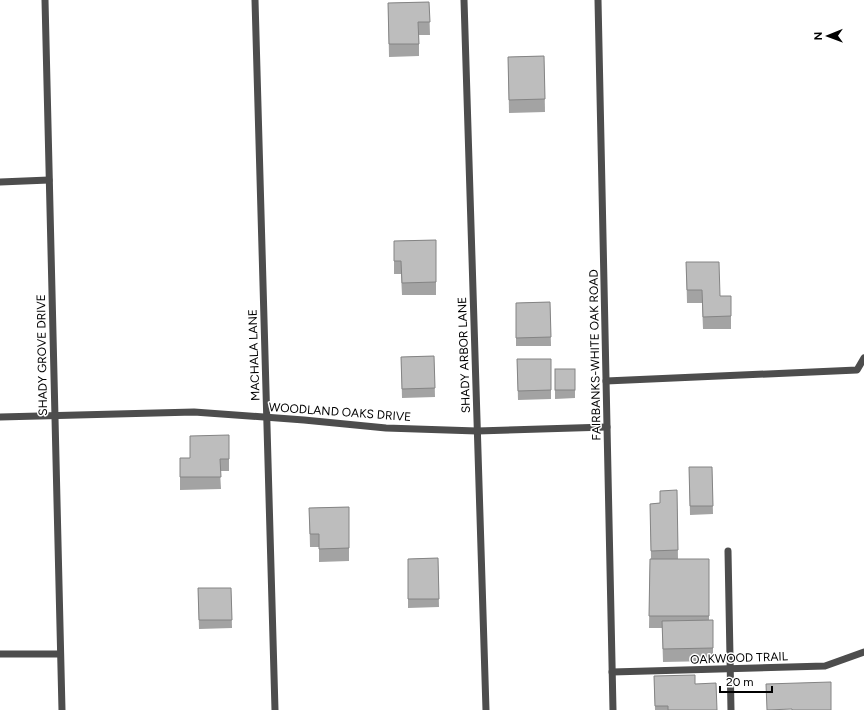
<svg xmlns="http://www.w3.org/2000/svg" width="864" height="710" viewBox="0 0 864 710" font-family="Figtree,sans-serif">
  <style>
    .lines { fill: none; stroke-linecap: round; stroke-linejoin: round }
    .minor { stroke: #4d4d4d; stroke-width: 7 }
    .wall { fill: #a3a3a3 }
    .building { fill: #bdbdbd; stroke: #848484 }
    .labels { text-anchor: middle; stroke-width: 3; stroke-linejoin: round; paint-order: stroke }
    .street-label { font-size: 12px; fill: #000; stroke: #fff }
  </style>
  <rect width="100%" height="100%" fill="#fff"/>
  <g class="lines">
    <!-- minor -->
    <g class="minor">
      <polyline points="45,0 62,710"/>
      <polyline points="255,0 275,710"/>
      <polyline points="464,0 486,710"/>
      <polyline points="598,0 613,710"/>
      <polyline points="0,182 49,180"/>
      <polyline points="606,381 857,370 864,358"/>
      <polyline points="0,417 194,412 304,420 386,428 477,431 607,427"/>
      <polyline points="728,551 731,710"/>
      <polyline points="0,654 60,654"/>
      <polyline points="612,672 825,666 864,652"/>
    </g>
  </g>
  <!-- wall -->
  <g class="wall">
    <polygon points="429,2 430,35 419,35 419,56 389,57 388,3"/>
    <polygon points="544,56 545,112 509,113 508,57"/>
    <polygon points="436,240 436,295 402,295 401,274 394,274 394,241"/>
    <polygon points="686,262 720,296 731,296 731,329 703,329 702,303 687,303"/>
    <polygon points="550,302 551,346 516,346 516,303"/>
    <polygon points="434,356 435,397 402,398 401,357"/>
    <polygon points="517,359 551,359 551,399 518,400"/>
    <polygon points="555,369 575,369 575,398 555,399"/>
    <polygon points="229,435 229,471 220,471 221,489 180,490 180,458 190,458"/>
    <polygon points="689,467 712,467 713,514 690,515"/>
    <polygon points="677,490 678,559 709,559 709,620 713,620 713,661 663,662 662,628 649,628 650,559 651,559 650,504 660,503"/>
    <polygon points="349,507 349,561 319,562 319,547 310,547 309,508"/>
    <polygon points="438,558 439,607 408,608 408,559"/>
    <polygon points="198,588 231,588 232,628 199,629"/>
    <polygon points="654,676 695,684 717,710 655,710"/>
  </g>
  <!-- building -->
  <g class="building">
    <polygon points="429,2 430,22 418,22 419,44 389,44 388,3"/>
    <polygon points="544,56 545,99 509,100 508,57"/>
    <polygon points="436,240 436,282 402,283 401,261 394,261 394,241"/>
    <polygon points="686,262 719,262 720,296 731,296 731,316 703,317 702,290 687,290"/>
    <polygon points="550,302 551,337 516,338 516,303"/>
    <polygon points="434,356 435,388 402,389 401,357"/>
    <polygon points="517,359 551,359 551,390 518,391"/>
    <rect x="555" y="369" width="20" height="21"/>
    <polygon points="229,435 229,459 220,459 221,477 180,477 180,458 190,458 190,436"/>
    <polygon points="689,467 712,467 713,506 690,506"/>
    <polygon points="677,490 678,550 651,551 650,504 660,503 660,491"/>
    <polygon points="349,507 349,548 319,549 319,534 310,534 309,508"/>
    <polygon points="438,558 439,599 408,599 408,559"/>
    <polygon points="650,559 709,559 709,616 649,616"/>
    <polygon points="198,588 231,588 232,620 199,620"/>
    <polygon points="713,620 713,648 663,649 662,621"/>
    <polygon points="695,675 695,684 716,683 717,710 668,710 668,706 655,706 654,676"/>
    <polygon points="831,682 831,710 792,710 792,709 767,710 766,684"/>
  </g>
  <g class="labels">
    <!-- street labels -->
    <g class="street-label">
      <text transform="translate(42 355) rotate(-91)" y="4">SHADY GROVE DRIVE</text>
      <text transform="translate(254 355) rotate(-92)" y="4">MACHALA LANE</text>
      <text transform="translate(464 355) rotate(-92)" y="4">SHADY ARBOR LANE</text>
      <text transform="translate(595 355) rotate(-91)" y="4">FAIRBANKS-WHITE OAK ROAD</text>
      <text transform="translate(340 412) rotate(4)" y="4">WOODLAND OAKS DRIVE</text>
      <text transform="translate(739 658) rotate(-2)" y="4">OAKWOOD TRAIL</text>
    </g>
  </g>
  <!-- north arrow -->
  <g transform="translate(828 36) rotate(269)" stroke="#ffffff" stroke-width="3" paint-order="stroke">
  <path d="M0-3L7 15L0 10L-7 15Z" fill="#000000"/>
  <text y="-6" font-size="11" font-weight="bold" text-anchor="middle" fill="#000000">N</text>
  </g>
  <!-- scale -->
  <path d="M720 686v6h52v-6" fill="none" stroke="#000000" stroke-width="2"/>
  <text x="726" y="686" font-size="12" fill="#000000" stroke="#ffffff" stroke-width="3" paint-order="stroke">20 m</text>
</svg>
